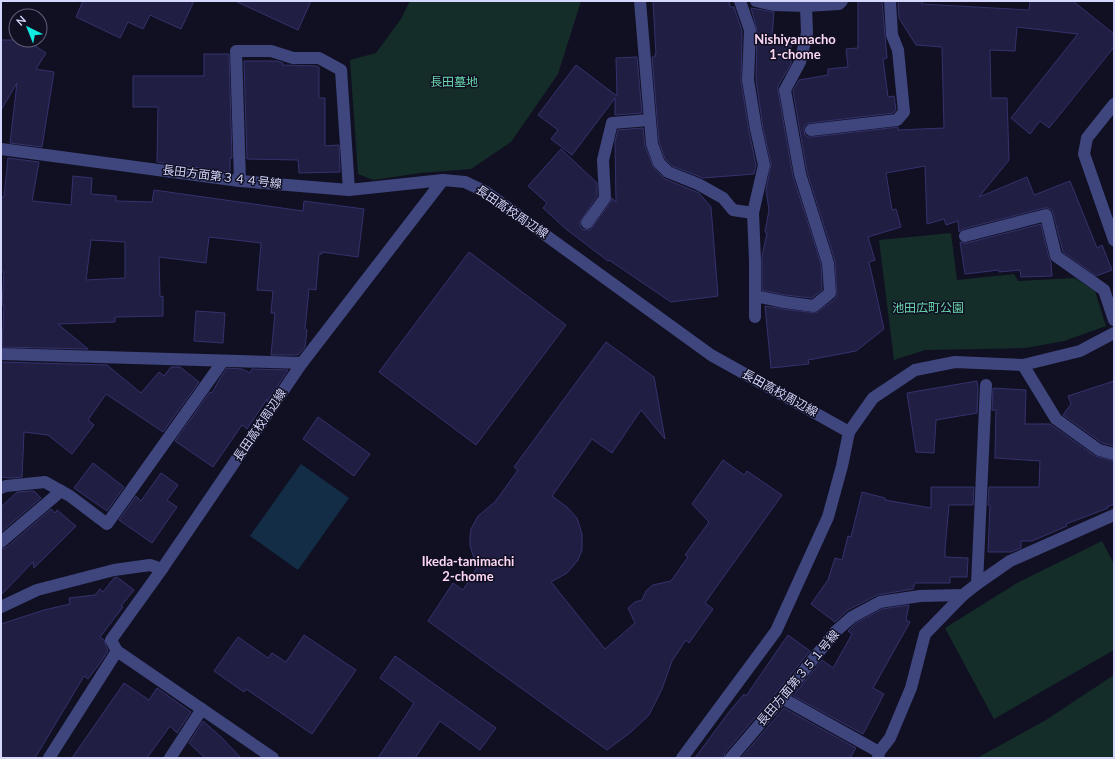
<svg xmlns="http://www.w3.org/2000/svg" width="1115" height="759" viewBox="0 0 1115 759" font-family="Lato,'Noto Sans JP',sans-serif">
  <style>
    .green { fill: #142d28 }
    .water { fill: #122d45 }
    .building { fill: #201e42; stroke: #34326d; fill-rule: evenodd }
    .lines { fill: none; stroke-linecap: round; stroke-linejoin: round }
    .minor { stroke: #3f467e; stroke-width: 12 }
    .labels { text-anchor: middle; stroke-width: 3; stroke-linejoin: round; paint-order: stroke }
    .park-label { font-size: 12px; fill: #67d6aa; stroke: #111023 }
    .street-label { font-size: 12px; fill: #d5d7fc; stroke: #111023 }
    .neighbourhood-label { font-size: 13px; font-weight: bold; fill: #fcd7f4; stroke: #111023 }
  </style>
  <rect width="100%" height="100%" fill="#111023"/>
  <!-- green -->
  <g class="green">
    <polygon points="410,1 581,1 558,74 511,142 471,169 420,173 374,180 358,174 350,60 376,53 401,19"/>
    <polygon points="951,233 957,280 1014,274 1018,281 1075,278 1095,291 1106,326 1064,341 1026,348 925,350 894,360 879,240"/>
    <polygon points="1102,541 1114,564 1114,650 994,719 945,628 1019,582"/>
    <polygon points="1114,675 1114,758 977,758 1046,720"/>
  </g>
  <!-- water -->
  <polygon class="water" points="301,464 349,498 298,570 250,536"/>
  <!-- building -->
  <g class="building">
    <polygon points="83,1 194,1 181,29 150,15 143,29 128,22 120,38 76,17"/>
    <polygon points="235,1 311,1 298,30"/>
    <polygon points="653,1 729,1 730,7 734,7 742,31 741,81 749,131 756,165 754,174 703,178 672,166 665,159 659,142 652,57 655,57 655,54 656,54"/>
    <polygon points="858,1 882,1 887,58 883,59 888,97 894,96 896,110 893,113 810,123 806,124 804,127 804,130 805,135 808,137 812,137 898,127 898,130 944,128 942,47 916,45 899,18 898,1 922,1 922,4 1029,10 1030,1 1073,1 1114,34 1114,47 1049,128 1040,121 1030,134 1011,118 1078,34 1017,27 1015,51 990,50 991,98 1007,98 1009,160 979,197 1027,177 1034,195 1070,181 1097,248 1102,245 1112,270 1096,276 1063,252 1053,213 1052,210 1048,208 1044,208 963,229 959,232 958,221 946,225 944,219 927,224 925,166 886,173 892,210 896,209 901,227 868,237 875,260 869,262 884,329 856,351 808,360 809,364 771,368 765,306 783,309 816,313 835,299 837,296 835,261 807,172 793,91 799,80 828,75 828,69 848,67 846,49 858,48"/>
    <polygon points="751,8 774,12 772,38 791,39 791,64 778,86 778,91 793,176 821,264 822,290 812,298 785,295 762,290 762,256 767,233 765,232 769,210 766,190 771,164 763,128 756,80 757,30"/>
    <polygon points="1,40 26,40 46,53 36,69 54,72 42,147 10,143 17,83 1,110"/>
    <polygon points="204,54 229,54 232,158 230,158 230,172 157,162 158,107 133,107 133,76 204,76"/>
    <polygon points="637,57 642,113 615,115 615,98 572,155 551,139 558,130 538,115 576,65 617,96 616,58"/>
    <polygon points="244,61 277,61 283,63 282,65 317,66 319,67 319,98 325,98 325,146 339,145 340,172 299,173 298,160 247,159"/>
    <polygon points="643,128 645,146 654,168 665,179 699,193 711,207 718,296 671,302 609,260 608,261 566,229 543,208 547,203 528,186 561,149 597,183 597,196 580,222 580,226 582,229 587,230 590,230 611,202 612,198 616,202 615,141 618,130"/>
    <path d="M 8,158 L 39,162 L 32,201 L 71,205 L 73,176 L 92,178 L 91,194 L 116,196 L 116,201 L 152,202 L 154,190 L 303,211 L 304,201 L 364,209 L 358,257 L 322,252 L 322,254 L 319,254 L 316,290 L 309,289 L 305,329 L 307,330 L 305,347 L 298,355 L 271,355 L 275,313 L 271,313 L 273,291 L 257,290 L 261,243 L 209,237 L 206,263 L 159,257 L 160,297 L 163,296 L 163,316 L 115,317 L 115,322 L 58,324 L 88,349 L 2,347 L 4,305 L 2,305 L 4,272 L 1,272 L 1,197 L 4,197 ZM 91,240 L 125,242 L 125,278 L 86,280 Z"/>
    <polygon points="1041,224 1049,258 1051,262 1052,276 1021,277 1020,270 999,272 999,270 965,274 960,242 963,243 967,243"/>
    <polygon points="469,252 566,325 476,445 379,372"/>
    <polygon points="196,311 225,313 223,343 194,341"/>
    <polygon points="606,342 654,377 665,439 641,410 612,453 592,439 552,496 567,507 577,518 582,534 582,550 578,560 567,573 551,582 605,649 635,623 628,608 635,602 642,600 646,591 653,585 671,581 688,557 685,555 709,522 692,504 723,460 744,475 747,471 782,495 705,603 713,609 689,643 686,640 672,661 662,689 649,715 631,732 607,750 428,621 453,583 463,590 477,567 470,546 470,537 471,529 478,516 495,502 518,470 514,467"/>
    <polygon points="1,362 107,365 141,393 159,372 164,376 171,367 180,367 199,382 163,432 106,394 88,420 94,425 72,454 48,435 24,432 22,477 11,478 1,477"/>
    <polygon points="227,368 242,369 250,373 252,369 288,370 267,402 267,399 247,429 242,425 213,467 175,441 210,392 212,393 219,380"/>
    <polygon points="977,381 978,388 977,413 936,420 934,453 916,452 907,393"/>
    <polygon points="1114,381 1114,446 1102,443 1063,415 1071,404 1068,396"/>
    <polygon points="993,388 1026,390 1025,424 1050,424 1095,456 1114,461 1114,504 1107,507 1108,508 1066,524 1067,526 1032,541 1021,541 1021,548 1011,552 988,552 990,505 988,505 989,487 1039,487 1040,461 995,458 996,410 992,410"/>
    <polygon points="318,417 370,454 354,476 303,439"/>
    <polygon points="93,463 124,487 107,511 74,488"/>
    <polygon points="161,473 178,485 167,500 177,507 152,543 119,520 136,496 141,501"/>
    <polygon points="931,487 974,487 973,505 949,505 945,549 945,557 968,558 967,577 950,577 950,583 915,583 913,589 877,595 848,610 835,622 811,604 828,580 835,558 842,560 848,536 851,537 862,492 885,498 885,500 931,508"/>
    <polygon points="34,491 41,498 1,532 1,507 17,492"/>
    <polygon points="51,509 55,513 57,510 76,526 34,568 33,562 1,595 1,549 6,548"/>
    <polygon points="117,577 134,590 121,606 123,607 100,637 104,640 108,651 100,663 88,679 84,676 35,758 1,758 1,624 44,610 70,604 69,598 95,595 100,589 103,592 114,578"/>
    <polygon points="909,605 906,620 910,622 873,688 884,694 863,734 793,696 822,660 833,668 852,634 848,631 856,623 882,609"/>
    <polygon points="304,635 356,670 312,734 246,689 244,692 214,671 238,637 268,658 272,653 286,662"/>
    <polygon points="788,635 810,651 776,693 725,753 724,758 695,758 729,712 744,694 746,696"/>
    <polygon points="395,656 496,728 480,750 440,721 415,758 378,758 414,703 380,678"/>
    <polygon points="124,683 149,700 157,688 191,712 177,733 170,726 147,758 72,758"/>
    <polygon points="784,708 856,748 850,758 741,758"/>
    <polygon points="203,721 221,737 241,758 205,758 189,743"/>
  </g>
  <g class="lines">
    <!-- minor -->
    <g class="minor">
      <polyline points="640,1 652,144 659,163 668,172 698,184 723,198 733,210 753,213"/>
      <polyline points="740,1 750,30 748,80 756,129 764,165 753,213 755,260 755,317"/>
      <polyline points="756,1 774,5 806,6 839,4 842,1"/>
      <polyline points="1114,104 1087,138 1084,154 1114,240"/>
      <polyline points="811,130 897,120 904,112 898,50 892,35 890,1"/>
      <polyline points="1,149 240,181 349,190 443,180 465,182 486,192 711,355 849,432 842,466 828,517 776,631 682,758"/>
      <polyline points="240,181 236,51 271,51 293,58 319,58 341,70 349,190"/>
      <polyline points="587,223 605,198 603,160 612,123 649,120"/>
      <polyline points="965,236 1046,215 1056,256 1104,290 1114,320"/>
      <polyline points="755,296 784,302 814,306 830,293 828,263 800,174 785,90 800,62 807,33 806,6"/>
      <polyline points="1,354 302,363"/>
      <polyline points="1023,365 1056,419 1099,450 1114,454"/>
      <polyline points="849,432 873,398 915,370 955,362 1023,365 1080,351 1114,333"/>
      <polyline points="1,488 6,486 45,482 70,496 107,524 223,361"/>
      <polyline points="1,542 61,491"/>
      <polyline points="977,584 986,385"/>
      <polyline points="1,607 37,590 114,570 150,565 162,569"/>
      <polyline points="782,698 879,752"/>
      <polyline points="49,758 117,651"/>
      <polyline points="170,758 202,709"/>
      <polyline points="273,758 117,651 111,640 162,569 302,363 443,180"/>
      <polyline points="731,758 782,698 835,632 852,617 880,602 920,596 963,595"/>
      <polyline points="878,758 879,752 890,738 911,688 925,634 963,595 977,584 1010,561 1114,515"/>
    </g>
  </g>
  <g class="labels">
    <!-- park labels -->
    <g class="park-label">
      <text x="454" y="86">長田墓地</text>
      <text x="928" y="312">池田広町公園</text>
    </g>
    <!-- street labels -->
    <g class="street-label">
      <text transform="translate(222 177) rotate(7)" y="4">長田方面第３４４号線</text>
      <text transform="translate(512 212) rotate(34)" y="4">長田高校周辺線</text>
      <text transform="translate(780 393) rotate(29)" y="4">長田高校周辺線</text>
      <text transform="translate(260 425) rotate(-56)" y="4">長田高校周辺線</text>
      <text transform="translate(798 678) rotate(-50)" y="4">長田方面第３５１号線</text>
    </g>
    <!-- neighbourhood labels -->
    <g class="neighbourhood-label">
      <text x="795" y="44">Nishiyamacho<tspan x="795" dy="15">1-chome</tspan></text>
      <text x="468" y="566">Ikeda-tanimachi<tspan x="468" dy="15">2-chome</tspan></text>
    </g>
  </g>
  <!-- border -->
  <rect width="1115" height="759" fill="none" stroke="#d5d7fc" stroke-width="4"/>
  <!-- north arrow -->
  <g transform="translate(28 28) rotate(317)"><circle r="19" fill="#111023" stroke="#5f607a"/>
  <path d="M0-3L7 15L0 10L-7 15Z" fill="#13eae0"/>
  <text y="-6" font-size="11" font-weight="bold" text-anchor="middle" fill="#d5d7fc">N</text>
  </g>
</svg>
